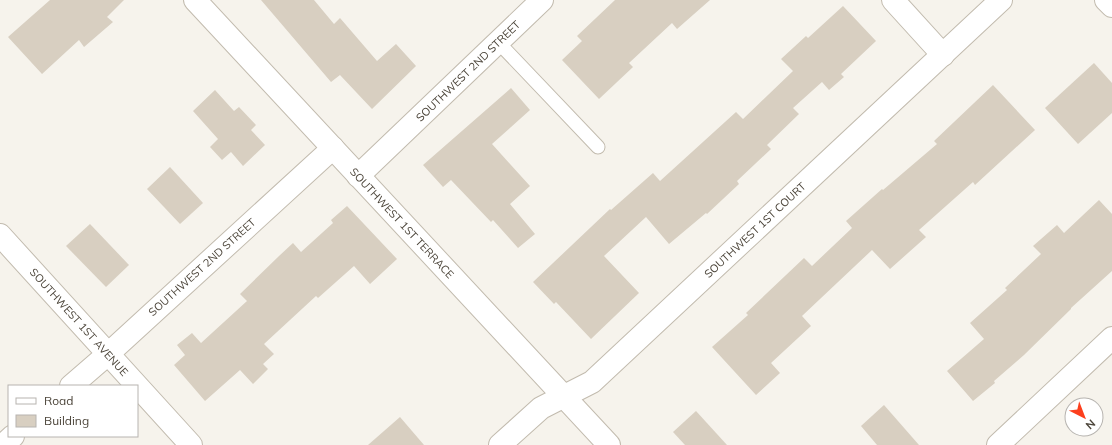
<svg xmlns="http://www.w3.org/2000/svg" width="1112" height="445" viewBox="0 0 1112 445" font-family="Mulish,sans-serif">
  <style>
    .building { fill: #d8cfc1 }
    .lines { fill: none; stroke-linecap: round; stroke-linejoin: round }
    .lane-casing { stroke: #c2bbae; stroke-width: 15 }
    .street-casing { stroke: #c2bbae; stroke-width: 24 }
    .lane { stroke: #fff; stroke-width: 13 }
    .street { stroke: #fff; stroke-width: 22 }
    .labels { text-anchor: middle; stroke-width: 3; stroke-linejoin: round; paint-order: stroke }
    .street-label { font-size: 11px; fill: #4b4439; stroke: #fff }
  </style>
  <rect width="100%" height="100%" fill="#f6f3ec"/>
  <!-- building -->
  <g class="building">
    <polygon points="50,0 124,0 107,17 113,22 84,47 79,40 42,74 8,37"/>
    <polygon points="261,0 314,0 334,24 340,18 377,61 396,44 416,66 372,109 340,75 331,82"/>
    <polygon points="615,0 710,0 677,29 672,23 629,63 633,67 599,99 562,60 582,41 577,36"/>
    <polygon points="843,6 876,41 841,74 844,77 829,90 822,82 793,108 799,114 767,145 771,149 737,181 739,184 707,214 706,213 669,244 646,217 604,256 639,293 591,339 556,302 554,304 533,282 610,209 611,210 653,173 660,181 736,112 743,119 793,71 781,59 806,36 808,38"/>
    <polygon points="1094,63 1112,83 1112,113 1078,144 1045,108"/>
    <polygon points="993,85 1035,130 975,185 973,182 919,230 926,237 890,269 872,250 802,316 811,326 771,363 780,373 756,395 712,347 748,315 746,313 804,258 812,266 852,228 846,221 882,189 883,190 937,144 934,141"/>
    <polygon points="511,88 530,110 492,144 530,186 510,204 535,234 518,248 493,220 491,222 451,180 443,187 423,165"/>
    <polygon points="215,90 234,111 239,107 256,125 251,130 265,145 243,166 231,152 222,160 210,147 218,139 193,111"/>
    <polygon points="170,167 203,203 180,224 147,189"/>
    <polygon points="1099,200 1112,214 1112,271 1071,308 1071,309 1024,355 994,381 995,383 973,401 947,371 984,339 970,323 1007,290 1005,288 1041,254 1033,246 1057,225 1064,233"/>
    <polygon points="347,206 397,259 370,284 354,266 318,298 316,296 264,344 274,354 263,364 268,369 253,384 240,370 205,401 174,365 185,355 177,345 192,333 201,343 247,301 240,294 279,256 293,243 301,252 333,223 331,220"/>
    <polygon points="90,224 129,265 106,287 66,246"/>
    <polygon points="884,405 919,445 877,445 861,426"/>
    <polygon points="696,411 727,445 685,445 673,432"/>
    <polygon points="400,417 424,445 368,445"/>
  </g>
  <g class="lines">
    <defs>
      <polyline id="lane" points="498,42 598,147"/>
      <g id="street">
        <polyline points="195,0 609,445"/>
        <polyline points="893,0 943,55"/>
        <polyline points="1106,0 1112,6"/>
        <polyline points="358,176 542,0"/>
        <polyline points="0,235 191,445"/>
        <polyline points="71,386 108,354 333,148"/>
        <polyline points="3,445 13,436"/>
        <polyline points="500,445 541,408 592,382 1001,0"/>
        <polyline points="998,445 1112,338"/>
      </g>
    </defs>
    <!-- lane casing -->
    <use href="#lane" class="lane-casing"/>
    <!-- street casing -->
    <use href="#street" class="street-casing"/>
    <!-- lane -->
    <use href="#lane" class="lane"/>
    <!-- street -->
    <use href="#street" class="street"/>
  </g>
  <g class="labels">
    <!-- street labels -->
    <g class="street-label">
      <text transform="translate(468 71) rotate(-44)" y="4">SOUTHWEST 2ND STREET</text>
      <text transform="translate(402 223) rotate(47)" y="4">SOUTHWEST 1ST TERRACE</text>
      <text transform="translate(755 230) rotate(-43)" y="4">SOUTHWEST 1ST COURT</text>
      <text transform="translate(202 267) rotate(-42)" y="4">SOUTHWEST 2ND STREET</text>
      <text transform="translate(79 322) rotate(48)" y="4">SOUTHWEST 1ST AVENUE</text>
    </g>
  </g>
  <!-- legend -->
  <rect x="8" y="385" width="130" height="52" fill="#ffffff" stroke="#b7b4b0"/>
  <rect x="16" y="398" width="20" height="6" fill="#ffffff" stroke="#b7b4b0"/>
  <text x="44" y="405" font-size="12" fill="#4b4439">Road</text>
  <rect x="16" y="415" width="20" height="12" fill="#d8cfc1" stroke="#b7b4b0"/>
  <text x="44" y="425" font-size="12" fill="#4b4439">Building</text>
  <!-- north arrow -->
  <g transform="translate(1084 417) rotate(138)"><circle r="19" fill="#ffffff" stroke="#b7b4b0"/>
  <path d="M0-3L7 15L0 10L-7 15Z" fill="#fc3f1d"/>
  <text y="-6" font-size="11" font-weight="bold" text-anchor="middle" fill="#4b4439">N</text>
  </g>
</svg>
